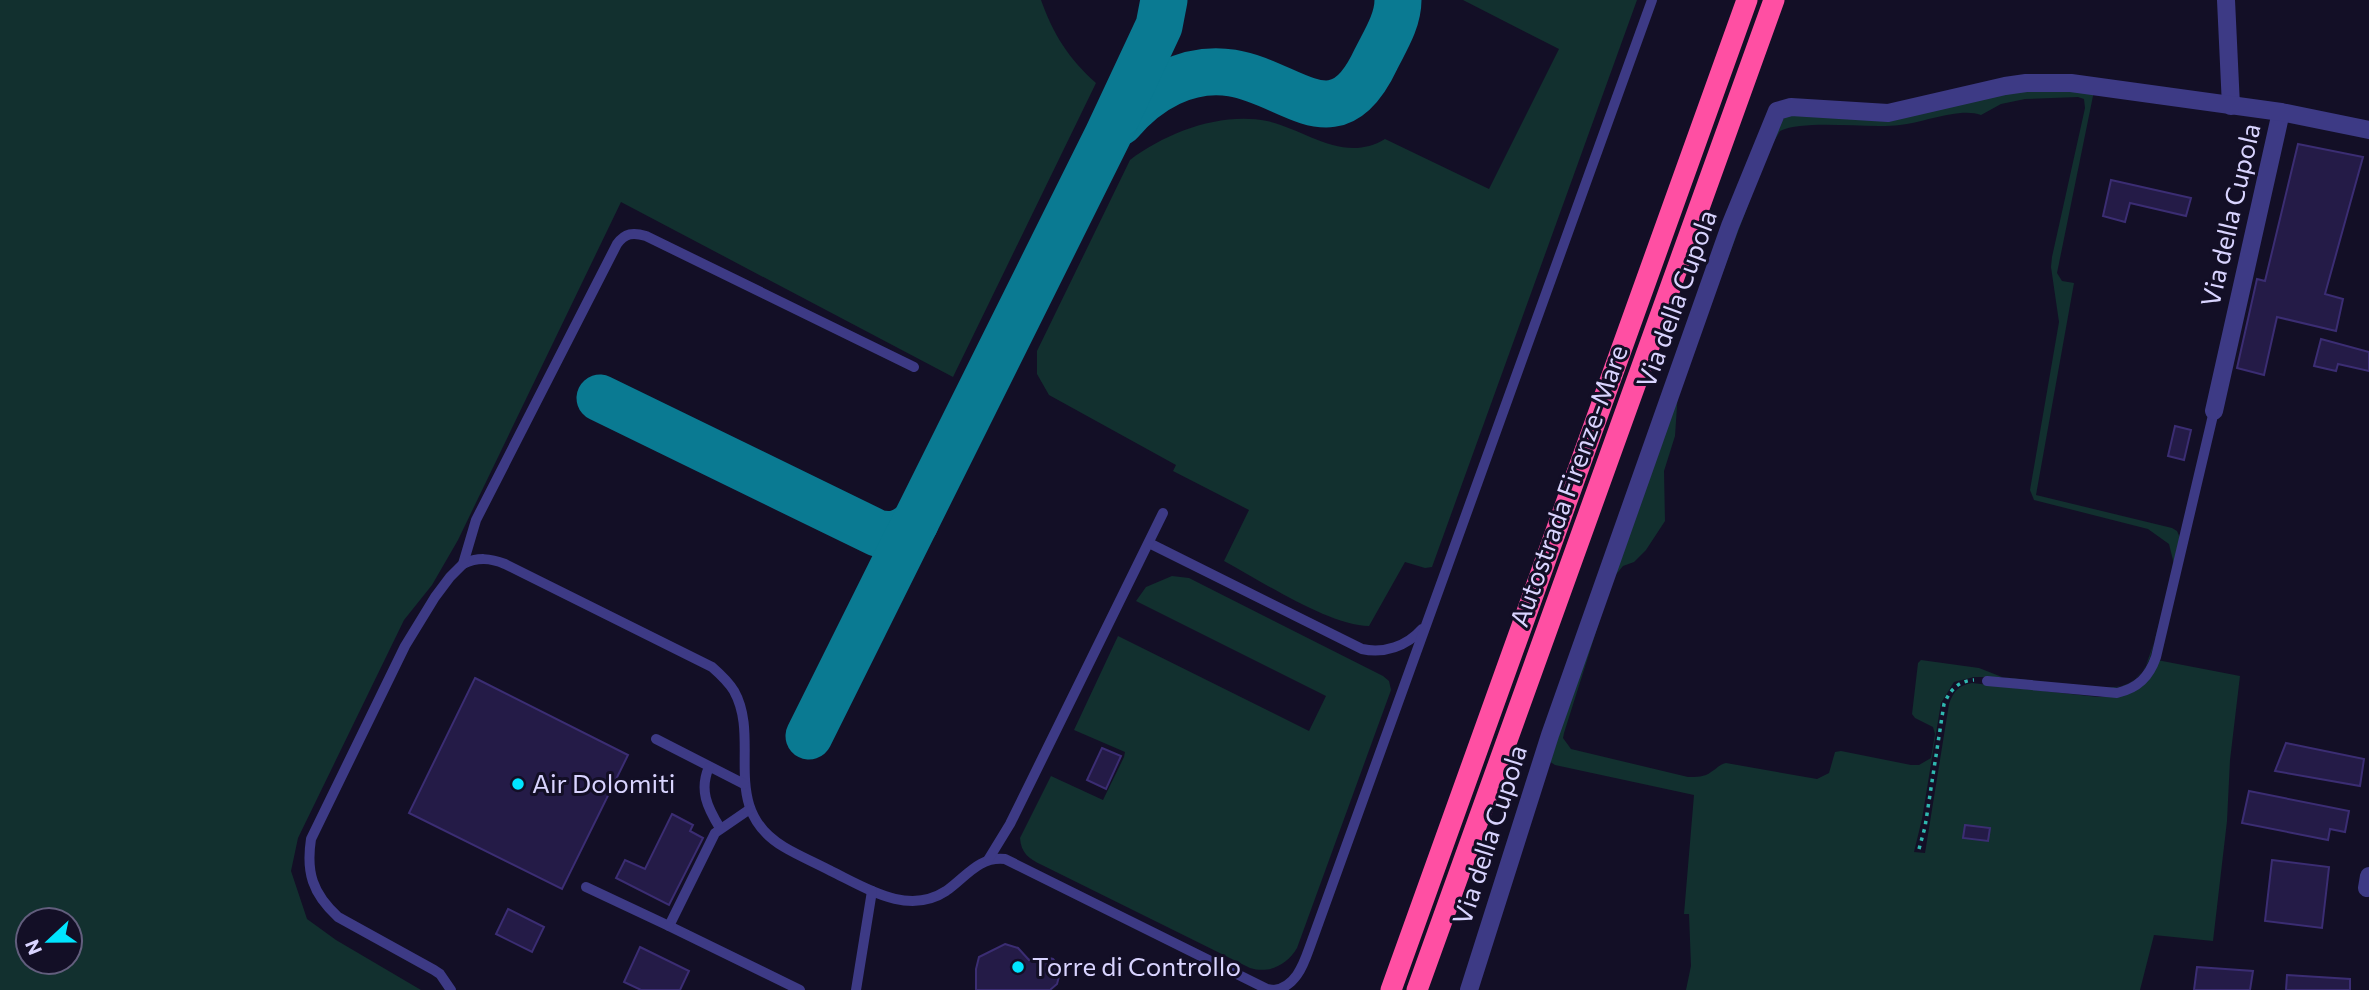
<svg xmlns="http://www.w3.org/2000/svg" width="2369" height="990" viewBox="0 0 2369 990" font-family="Commissioner,sans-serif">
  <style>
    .green { fill: #12302f; fill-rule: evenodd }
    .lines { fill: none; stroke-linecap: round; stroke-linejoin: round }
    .taxiway { stroke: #0a7a92; stroke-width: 47 }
    .building { fill: #241b47; stroke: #3b2d73; stroke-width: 2 }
    .path { stroke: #2fb8b0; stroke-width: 3.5; stroke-dasharray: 3.5 5; stroke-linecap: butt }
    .lane { stroke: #3d3a85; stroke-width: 10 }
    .street { stroke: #3d3a85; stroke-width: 18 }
    .highway { stroke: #ff4fa3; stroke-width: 21 }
    .poi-dot { fill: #00e5ff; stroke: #130f26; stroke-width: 2.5 }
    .labels { text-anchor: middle; stroke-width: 6; stroke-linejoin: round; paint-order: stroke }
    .street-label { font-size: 26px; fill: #d9d4ff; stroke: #130f26 }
    .poi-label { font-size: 26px; fill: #d9d4ff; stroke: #130f26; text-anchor: start }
  </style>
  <rect width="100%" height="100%" fill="#130f26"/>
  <!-- green -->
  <g class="green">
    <path d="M 0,0 L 1041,0 C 1053,34 1069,59 1096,83 L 953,377 L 621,202 L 458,540 L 432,585 L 404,620 L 298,838 L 291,871 L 307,919 L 336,940 L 421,990 L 0,990 ZM 28,920 L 70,920 L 70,962 L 28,962 Z"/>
    <path d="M 1463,0 L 1637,0 L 1432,567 L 1425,568 L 1405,562 L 1369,626 C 1330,626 1261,581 1224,561 L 1249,510 L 1173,471 L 1176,465 L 1049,395 L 1037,374 L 1037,351 L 1130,160 C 1167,132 1221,112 1267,121 C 1307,130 1344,164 1385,139 L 1489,189 L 1559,49 Z"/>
    <path d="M 2066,89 L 2094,91 L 2057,273 L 2062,281 L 2074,283 L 2036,495 L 2172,528 L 2177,531 L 2181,540 L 2150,658 C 2140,679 2128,688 2104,689 L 2002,677 L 1974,677 L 1954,682 L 1941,703 L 1922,819 L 1914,852 L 1925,853 L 1949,704 C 1953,692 1959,685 1972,683 L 2098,697 C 2130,696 2144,691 2157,660 L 2240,676 L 2230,760 L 2227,821 L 2213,941 L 2154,935 L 2140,990 L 1686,990 L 1691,966 L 1689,914 L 1684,914 L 1694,795 L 1555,765 L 1549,761 L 1550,752 C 1573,680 1600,609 1625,537 C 1672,406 1715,273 1765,143 L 1777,123 L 1792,113 L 1889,119 L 2007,93 L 2034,89 ZM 2078,97 L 2084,99 L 2085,108 L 2052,257 L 2051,267 L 2059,322 L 2030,490 L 2034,500 L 2148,529 L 2169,544 L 2174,564 L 2156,637 L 2145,668 L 2133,681 L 2124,686 L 2104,688 L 2021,680 L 2002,677 L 1979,668 L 1921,660 L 1918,663 L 1912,714 L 1915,718 L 1933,727 L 1935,734 L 1931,758 L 1919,765 L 1911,765 L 1841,751 L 1835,752 L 1829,773 L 1817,779 L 1726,763 C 1718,765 1718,768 1711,772 C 1705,777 1696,777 1688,777 L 1571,749 L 1563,738 L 1564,733 L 1613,578 L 1623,566 L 1634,562 L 1646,550 L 1665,521 L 1664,471 L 1675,436 L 1678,391 L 1768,152 L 1780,131 C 1806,119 1868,129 1900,125 C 1922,123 1960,107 1981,115 L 2001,104 L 2025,99 Z"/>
    <path d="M 1172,576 L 1189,578 L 1383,676 L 1389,681 L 1391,690 L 1297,948 C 1287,965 1269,974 1250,968 L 1042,865 C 1029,859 1021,853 1020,838 L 1051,776 L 1103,800 L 1124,757 L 1125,752 L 1074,730 L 1118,636 L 1309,731 L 1326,696 L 1136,601 L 1146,587 Z"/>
  </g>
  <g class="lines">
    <!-- taxiway -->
    <g class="taxiway">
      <path d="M 1120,122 C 1148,89 1188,66 1232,73 C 1293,83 1336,145 1376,59 C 1385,41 1398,21 1398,0"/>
      <path d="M 600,398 L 877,533 C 893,537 903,533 915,523"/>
      <polyline points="809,736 1108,135 1159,26 1164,0"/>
    </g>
  </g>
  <!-- building -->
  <g class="building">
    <polygon points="2298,144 2363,157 2325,294 2343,299 2336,331 2277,317 2264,375 2237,368 2257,279 2265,281"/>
    <polygon points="2111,180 2191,198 2186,216 2130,203 2125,222 2103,216"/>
    <polygon points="2321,339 2369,352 2369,371 2338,364 2336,371 2314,366"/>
    <polygon points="2175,426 2191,430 2184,460 2168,456"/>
    <polygon points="475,678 628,755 562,889 409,813"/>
    <polygon points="2286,743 2364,759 2360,786 2275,771"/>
    <polygon points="1102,748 1121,756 1106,789 1087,780"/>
    <polygon points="2249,791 2349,811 2345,832 2330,829 2328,840 2242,823"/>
    <polygon points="672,814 693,825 690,831 703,838 669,905 616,878 625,860 645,869"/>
    <polygon points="1965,825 1990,828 1988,841 1963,838"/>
    <polygon points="2272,860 2329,867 2322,928 2265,921"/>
    <polygon points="508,909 544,927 532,952 496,934"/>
    <polygon points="1005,944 1018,948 1029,960 1041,956 1053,959 1061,969 1057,984 1050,990 976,990 976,969 979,957"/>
    <polygon points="640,947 689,971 680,990 641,990 624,982"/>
    <polygon points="2197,967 2253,971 2250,990 2194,990"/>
    <polygon points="2287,975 2350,979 2350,990 2286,990"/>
  </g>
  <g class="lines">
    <!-- path -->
    <path class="path" d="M 1919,849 L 1925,827 L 1944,704 C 1950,690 1958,681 1974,680"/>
    <!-- lane -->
    <g class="lane">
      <path d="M 1149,543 L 1362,649 C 1384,654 1407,646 1422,629"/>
      <path d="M 463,564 C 478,557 490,558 505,564 L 712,667 C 720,674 728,681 734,691 C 762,741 718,808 784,847 C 799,856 816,863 831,871 C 866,888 908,916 946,891 C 966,877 979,856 1005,859 L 1267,989 L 1274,990"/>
      <path d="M 1987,681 L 2117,693 C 2138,688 2149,677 2156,657 L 2214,411"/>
      <polyline points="656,739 744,784"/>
      <path d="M 709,767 C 699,790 707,807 720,828"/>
      <polyline points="750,809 715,833 669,926 800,990"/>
      <polyline points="988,860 1010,824 1163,513"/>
      <polyline points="586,887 669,926"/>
      <path d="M 451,990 L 440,974 L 434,970 L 338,917 C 312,893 306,872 311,839 L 405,646 L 435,597 L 450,577 L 463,564 L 476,520 L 617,244 C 625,233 633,232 646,236 L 914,367"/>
      <polyline points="856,990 872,891"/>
      <path d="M 1274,990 C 1295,987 1303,966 1309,949 L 1652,0"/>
    </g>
    <!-- street -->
    <g class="street">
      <polyline points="2226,0 2231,106"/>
      <polyline points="2214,411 2281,112"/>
      <polyline points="2367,888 2369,876"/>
      <polyline points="1469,990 1550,735 1730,226 1777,111 1791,107 1888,113 2005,86 2026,83 2071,83 2281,112 2369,130"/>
    </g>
    <!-- highway -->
    <g class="highway">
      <polyline points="1391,990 1747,0"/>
      <polyline points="1417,990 1774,0"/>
    </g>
  </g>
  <!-- markers -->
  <g class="poi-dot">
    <circle cx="518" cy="784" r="7"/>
    <circle cx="1018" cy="967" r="7"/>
  </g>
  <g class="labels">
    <!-- street labels -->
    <g class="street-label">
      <text transform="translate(2231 215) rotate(-77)" y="9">Via della Cupola</text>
      <text transform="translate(1677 299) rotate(-70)" y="9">Via della Cupola</text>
      <text transform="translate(1569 486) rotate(-70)" y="9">Autostrada Firenze-Mare</text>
      <text transform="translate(1490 835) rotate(-72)" y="9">Via della Cupola</text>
    </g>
    <!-- poi labels -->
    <g class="poi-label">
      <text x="532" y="793">Air Dolomiti</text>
      <text x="1032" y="976">Torre di Controllo</text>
    </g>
  </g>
  <!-- north arrow -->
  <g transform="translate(49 941) rotate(248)"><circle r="33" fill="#130f26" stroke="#625e7d" stroke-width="2"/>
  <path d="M0-5L12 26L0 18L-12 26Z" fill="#00e5ff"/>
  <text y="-10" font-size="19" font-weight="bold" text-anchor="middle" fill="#d9d4ff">N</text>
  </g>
</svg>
